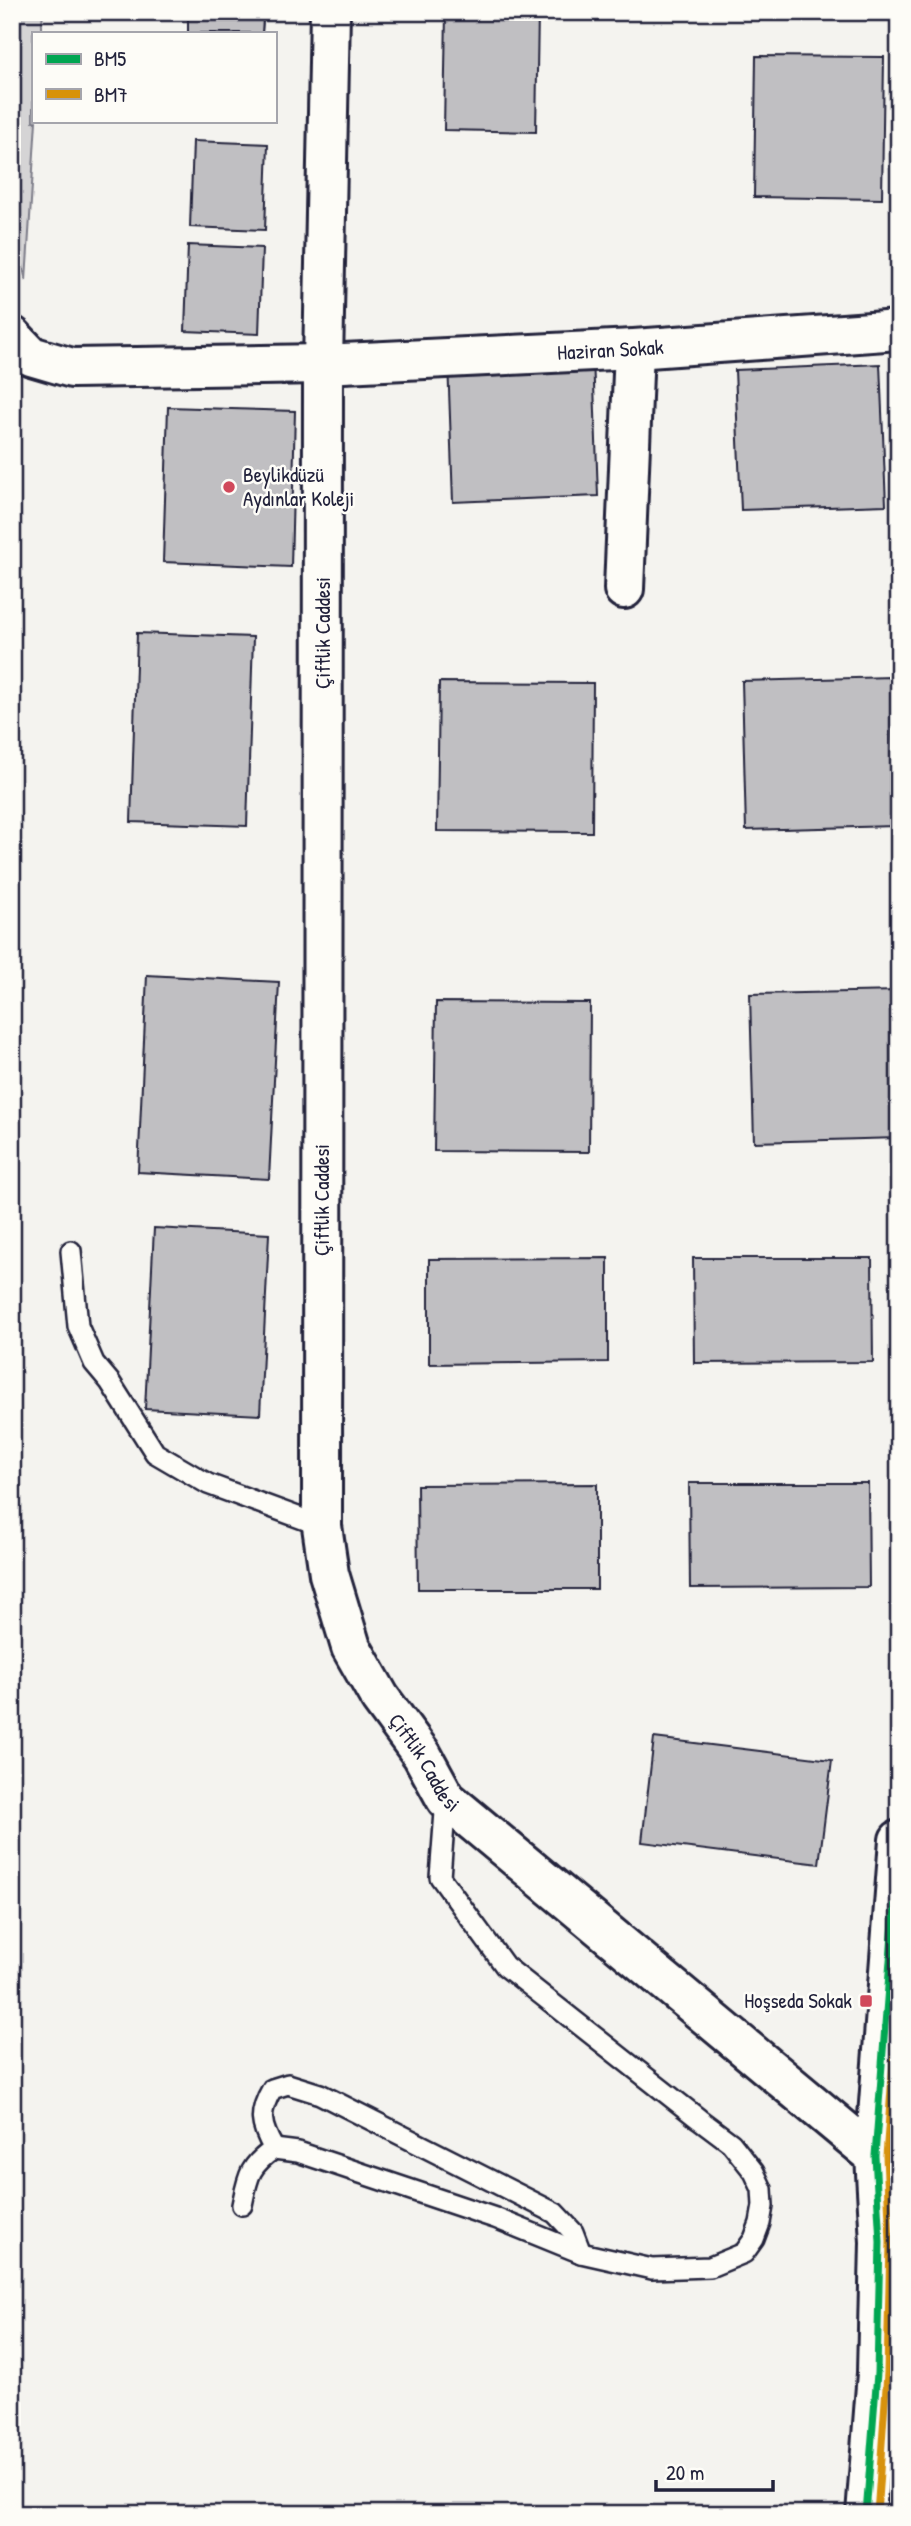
<svg xmlns="http://www.w3.org/2000/svg" width="911" height="2526" viewBox="0 0 911 2526" font-family="'Patrick Hand',sans-serif">
  <style>
    .green { fill: #d5d4d5; stroke: #7c7b88; stroke-width: 2 }
    .building { fill: #c0bfc2; stroke: #22223b; stroke-width: 2 }
    .lines { fill: none; stroke-linecap: round; stroke-linejoin: round }
    .lane-casing { stroke: #22223b; stroke-width: 24 }
    .street-casing { stroke: #22223b; stroke-width: 44 }
    .secondary-casing { stroke: #22223b; stroke-width: 44 }
    .lane { stroke: #fdfcf7; stroke-width: 19 }
    .street { stroke: #fdfcf7; stroke-width: 38 }
    .secondary { stroke: #fdfcf7; stroke-width: 38 }
    .bus-1-casing { stroke: #fdfcf7; stroke-width: 12 }
    .bus-2-casing { stroke: #fdfcf7; stroke-width: 12 }
    .bus-1 { stroke: #00a651; stroke-width: 7 }
    .bus-2 { stroke: #d79209; stroke-width: 7 }
    .poi-dot { fill: #d1495b; stroke: #fdfcf7; stroke-width: 2.5 }
    .labels { text-anchor: middle; stroke-width: 5; stroke-linejoin: round; paint-order: stroke }
    .street-label { font-size: 21px; fill: #22223b; stroke: #fdfcf7 }
    .poi-label { font-size: 21px; fill: #22223b; stroke: #fdfcf7; text-anchor: start }
  </style>
  <rect width="100%" height="100%" fill="#f4f3ef"/>
  <filter id="ink" filterUnits="userSpaceOnUse"><feTurbulence type="fractalNoise" baseFrequency=".0143" numOctaves="2"/><feDisplacementMap in="SourceGraphic" scale="14" xChannelSelector="R" yChannelSelector="G"/><feConvolveMatrix kernelMatrix="1 2 1 2 8 2 1 2 1" color-interpolation-filters="sRGB"/></filter>
  <g filter="url(#ink)">
    <!-- green -->
    <polygon class="green" points="12,12 43,12 41,33 33,33 33,121 36,121 26,281 12,220"/>
    <!-- building -->
    <g class="building">
      <polygon points="446,12 538,12 536,132 444,130"/>
      <polygon points="188,15 263,18 262,33 188,33"/>
      <polygon points="188,15 263,18 262,33 188,33"/>
      <polygon points="756,56 884,57 882,199 754,197"/>
      <polygon points="193,141 268,144 265,230 190,227"/>
      <polygon points="188,245 262,248 259,334 185,331"/>
      <polygon points="593,356 598,496 453,502 448,361"/>
      <polygon points="880,364 886,505 741,510 735,370"/>
      <polygon points="168,407 295,411 291,567 163,562"/>
      <polygon points="137,633 253,637 247,826 131,822"/>
      <polygon points="891,677 895,826 746,830 742,681"/>
      <polygon points="439,682 593,683 592,832 437,831"/>
      <polygon points="147,975 279,982 269,1179 138,1172"/>
      <polygon points="899,991 899,1138 754,1142 750,994"/>
      <polygon points="436,1002 590,1003 589,1152 434,1151"/>
      <polygon points="154,1228 269,1234 260,1415 145,1409"/>
      <polygon points="608,1258 608,1362 429,1364 429,1259"/>
      <polygon points="693,1258 872,1258 873,1362 694,1363"/>
      <polygon points="689,1483 868,1483 869,1587 690,1588"/>
      <polygon points="597,1484 597,1589 418,1589 417,1485"/>
      <polygon points="654,1738 832,1760 819,1864 642,1842"/>
    </g>
    <g class="lines">
      <defs>
        <g id="lane">
          <polyline points="71,1251 78,1326 94,1363 110,1382 155,1453 208,1484 322,1526"/>
          <path d="M 274,2149 C 260,2125 258,2113 272,2089 L 288,2084 L 320,2094 L 555,2213 L 573,2232 L 581,2253"/>
          <path d="M 242,2205 C 248,2176 249,2166 274,2149 L 298,2152 L 495,2218 L 581,2253 L 652,2269 L 710,2267 L 744,2253 L 754,2239 L 760,2223 L 763,2206 L 762,2189 L 754,2172 L 731,2143 L 699,2119 L 505,1966 L 440,1877 L 446,1799"/>
        </g>
        <g id="street">
          <path id="s1" d="M 12,336 L 31,356 L 72,368 L 323,364 L 634,349 L 899,330"/>
          <polyline points="624,589 634,349"/>
        </g>
        <g id="secondary">
          <path id="s2" d="M 330,12 L 323,364 L 322,1526 L 329,1574 L 351,1647 L 380,1698 L 422,1755 L 446,1799 L 875,2156"/>
          <polyline points="866,2514 877,2373 880,2242 875,2156 899,1840"/>
        </g>
      </defs>
      <!-- lane casing -->
      <use href="#lane" class="lane-casing"/>
      <!-- street casing -->
      <use href="#street" class="street-casing"/>
      <!-- secondary casing -->
      <use href="#secondary" class="secondary-casing"/>
      <!-- lane -->
      <use href="#lane" class="lane"/>
      <!-- street -->
      <use href="#street" class="street"/>
      <!-- secondary -->
      <use href="#secondary" class="secondary"/>
      <defs>
        <polyline id="bus-1" points="866,2514 877,2373 880,2242 875,2156 899,1843"/>
        <polyline id="bus-2" points="877,2514 887,2373 890,2242 886,2156 899,1982"/>
      </defs>
      <!-- bus-1 casing -->
      <use href="#bus-1" class="bus-1-casing"/>
      <!-- bus-2 casing -->
      <use href="#bus-2" class="bus-2-casing"/>
      <!-- bus-1 -->
      <use href="#bus-1" class="bus-1"/>
      <!-- bus-2 -->
      <use href="#bus-2" class="bus-2"/>
    </g>
  </g>
  <!-- markers -->
  <g class="poi-dot">
    <circle cx="229" cy="487" r="7"/>
    <rect x="859" y="1994" width="14" height="14" rx="3.5"/>
  </g>
  <g class="labels">
    <!-- street labels -->
    <g class="street-label">
      <text dy="7" stroke="none"><textPath href="#s1" startOffset="609">Haziran Sokak</textPath></text>
      <text transform="translate(323 633) rotate(-90)" y="7">Çiftlik Caddesi</text>
      <text transform="translate(322 1200) rotate(-90)" y="7">Çiftlik Caddesi</text>
      <text dy="7" stroke="none"><textPath href="#s2" startOffset="1776">Çiftlik Caddesi</textPath></text>
    </g>
    <!-- poi labels -->
    <g class="poi-label">
      <text x="243" y="482">Beylikdüzü<tspan x="243" dy="24">Aydınlar Koleji</tspan></text>
      <text x="852" y="2008" text-anchor="end">Hoşseda Sokak</text>
    </g>
  </g>
  <!-- margin -->
  <rect width="911" height="2526" fill="none" stroke="#fdfcf7" stroke-width="42"/>
  <rect x="21" y="21" width="869" height="2484" fill="none" stroke="#22223b" stroke-width="2.5" filter="url(#ink)"/>
  <!-- legend -->
  <rect x="32" y="32" width="245" height="91" fill="#fdfcf7" stroke="#a5a5ac" stroke-width="2"/>
  <rect x="46" y="54" width="35" height="10" fill="#00a651" stroke="#a5a5ac" stroke-width="2"/>
  <text x="94" y="66" font-size="21" fill="#22223b">BM5</text>
  <rect x="46" y="89" width="35" height="10" fill="#d79209" stroke="#a5a5ac" stroke-width="2"/>
  <text x="94" y="102" font-size="21" fill="#22223b">BM7</text>
  <!-- scale -->
  <path d="M656 2480v10h117v-10" fill="none" stroke="#22223b" stroke-width="3.5"/>
  <text x="666" y="2480" font-size="21" fill="#22223b" stroke="#fdfcf7" stroke-width="5" paint-order="stroke">20 m</text>
</svg>
